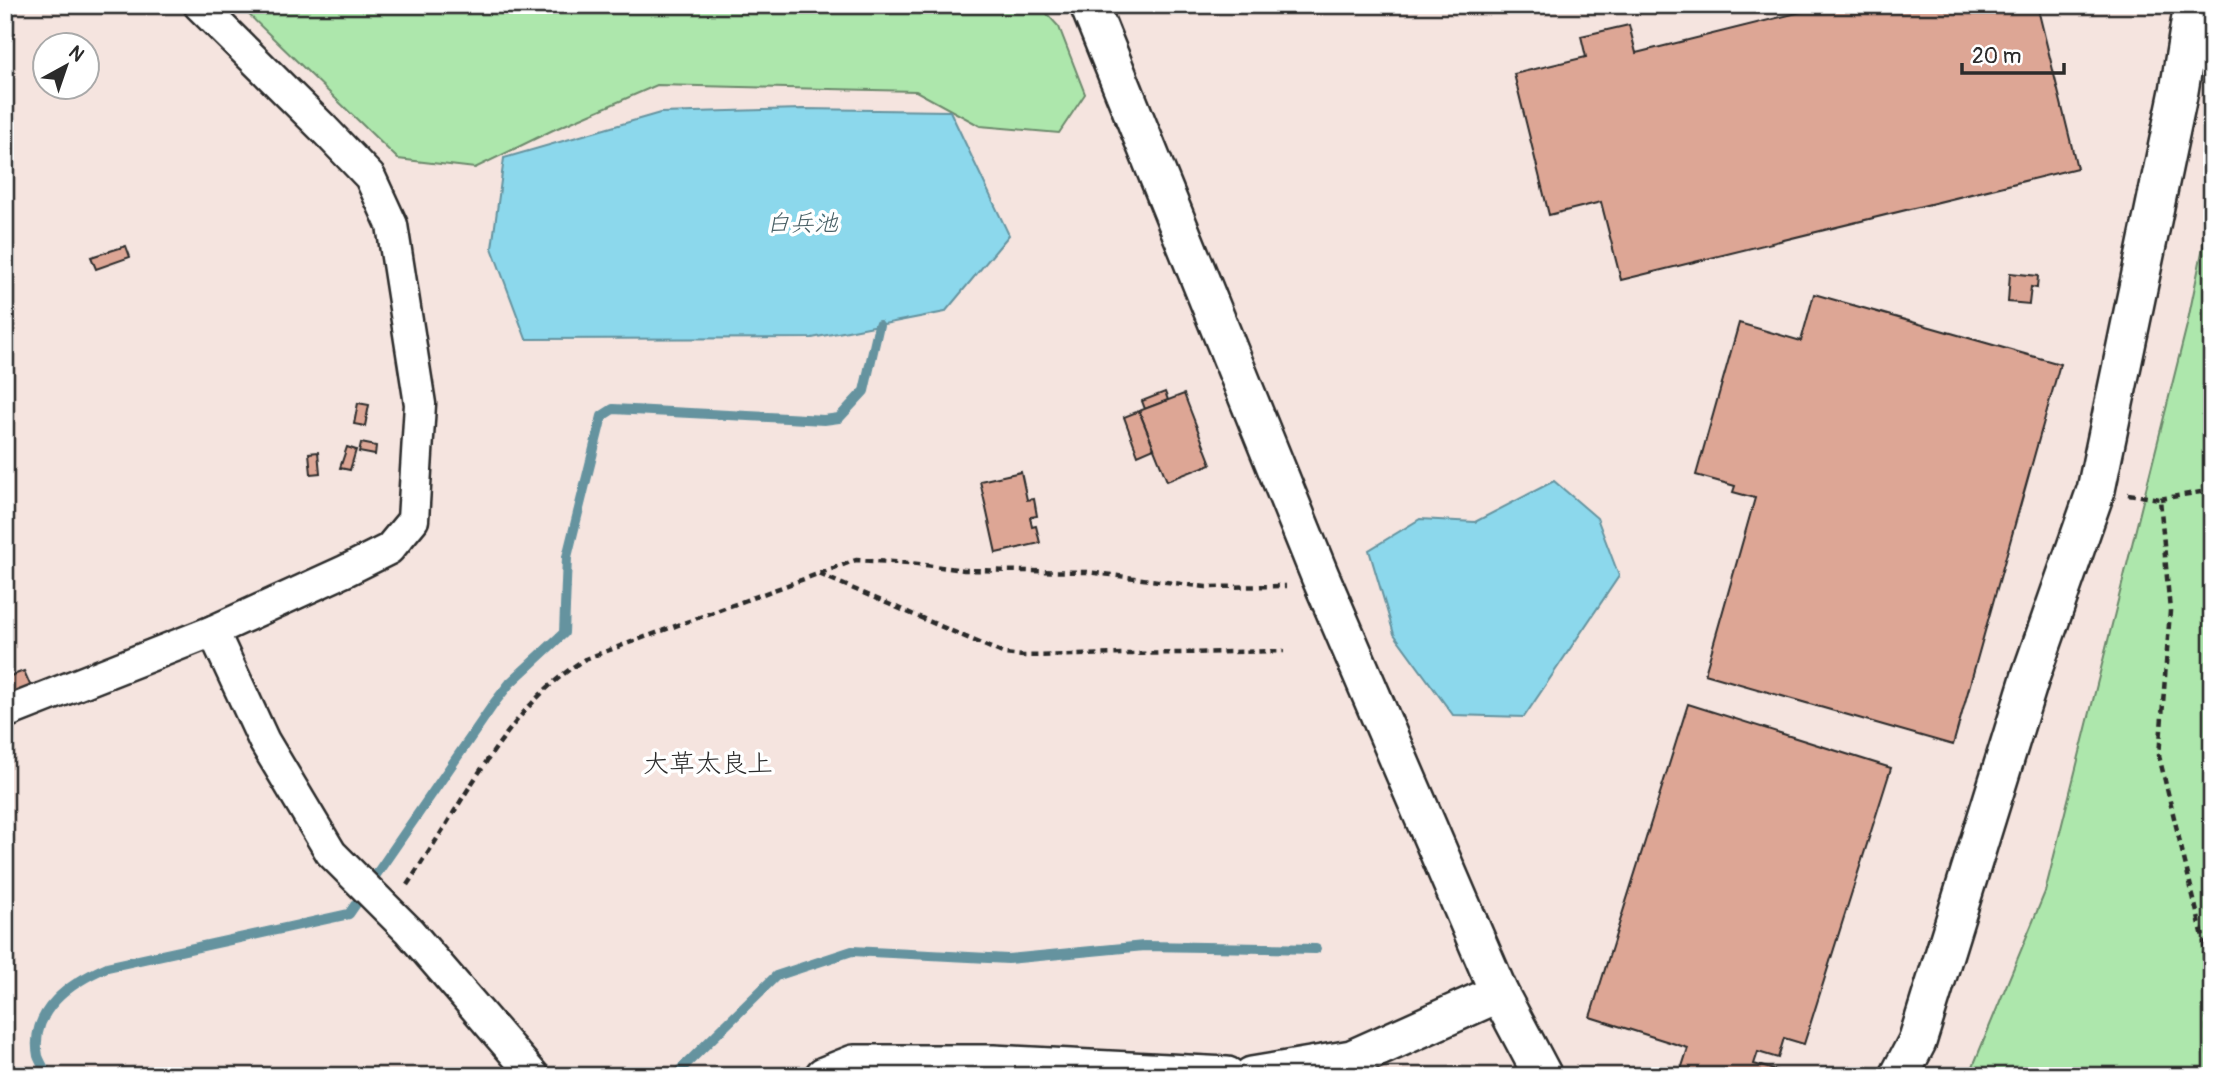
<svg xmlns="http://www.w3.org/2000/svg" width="2217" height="1081" viewBox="0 0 2217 1081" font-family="Pangolin,'Klee One',sans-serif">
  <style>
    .green { fill: #ade7ac; stroke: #6c896c; stroke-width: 2 }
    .water { fill: #8cd8ec; stroke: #65939f; stroke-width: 2 }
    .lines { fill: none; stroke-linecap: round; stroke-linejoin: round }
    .stream { stroke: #65939f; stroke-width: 10 }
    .building { fill: #dda695; stroke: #2b2b2b; stroke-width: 2 }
    .minor-casing { stroke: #2b2b2b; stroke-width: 35 }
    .tertiary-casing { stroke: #2b2b2b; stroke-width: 42 }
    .path { stroke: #2b2b2b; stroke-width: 4.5; stroke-dasharray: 7 5; stroke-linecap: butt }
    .minor { stroke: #fff; stroke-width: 30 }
    .tertiary { stroke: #fff; stroke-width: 37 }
    .labels { text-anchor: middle; stroke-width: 7; stroke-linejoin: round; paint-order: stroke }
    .water-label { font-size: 24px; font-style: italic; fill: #485f65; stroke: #fff }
    .quarter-label { font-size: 26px; fill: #2b2b2b; stroke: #fff }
  </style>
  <rect width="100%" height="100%" fill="#f5e4df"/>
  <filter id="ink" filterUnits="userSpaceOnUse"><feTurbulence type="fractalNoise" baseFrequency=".0143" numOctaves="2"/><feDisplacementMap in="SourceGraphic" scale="14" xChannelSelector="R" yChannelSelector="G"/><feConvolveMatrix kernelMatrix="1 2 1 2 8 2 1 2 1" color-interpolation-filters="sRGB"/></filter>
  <g filter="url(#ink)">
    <!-- green -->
    <g class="green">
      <polygon points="239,5 1039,5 1059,27 1085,94 1059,133 980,126 916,91 657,85 553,130 475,168 398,159"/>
      <polygon points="2212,203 2212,1076 1969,1076 2045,892 2187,325"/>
    </g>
    <!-- water -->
    <g class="water">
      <polygon points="802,109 950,111 1009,235 945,312 812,338 526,339 492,248 504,158 660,113"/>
      <polygon points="1554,481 1597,518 1619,576 1524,717 1453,715 1394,634 1369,550 1420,519 1475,522"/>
    </g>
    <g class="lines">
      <!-- stream -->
      <g class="stream">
        <path d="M 48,1076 C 45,1070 40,1062 38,1056 C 29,1010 72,982 107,967 L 349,914 L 495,702 L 510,683 L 564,633 L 567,557 L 602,416 L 613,409 L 824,420 L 839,418 L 864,391 L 879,325"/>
        <polyline points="674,1076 776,976 852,951 1008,959 1144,946 1316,949"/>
      </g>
    </g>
    <!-- building -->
    <g class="building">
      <polygon points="1829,5 2037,5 2077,168 1621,280 1601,202 1549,215 1514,74 1586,57 1581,36 1629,25 1636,53"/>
      <polygon points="126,246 130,257 96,269 91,257"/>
      <polygon points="2010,273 2038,276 2037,288 2031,287 2029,304 2008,302"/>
      <polygon points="1814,294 2060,364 1953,745 1705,674 1755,498 1733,492 1735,486 1696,475 1739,323 1801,341"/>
      <polygon points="1165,392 1168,400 1145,409 1142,401"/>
      <polygon points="1184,394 1211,464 1167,481 1139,411"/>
      <polygon points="358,403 369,405 365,426 354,424"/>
      <polygon points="1139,411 1154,448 1138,455 1124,417"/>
      <polygon points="361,443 376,446 375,455 359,452"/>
      <polygon points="347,447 356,450 350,470 340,468"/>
      <polygon points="318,452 320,473 311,474 309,453"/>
      <polygon points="1021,472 1027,500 1034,499 1037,516 1030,517 1032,527 1036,526 1040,543 996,553 980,481"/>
      <polygon points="24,671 31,687 10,695 5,684 5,678"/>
      <polygon points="1688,704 1891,768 1804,1044 1784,1038 1778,1058 1758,1052 1754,1064 1778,1071 1776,1076 1679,1076 1688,1048 1590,1017"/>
    </g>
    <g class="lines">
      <defs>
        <g id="minor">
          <polyline points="213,631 264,741 331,853 409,931 534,1076"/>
          <polyline points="5,713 213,631 345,571 389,549 413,520 420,404 392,225 370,177 322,127 199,5"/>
        </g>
        <g id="tertiary">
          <polyline points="1089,5 1320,576 1499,993 1543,1076"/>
          <polyline points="824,1076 854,1064 993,1064 1227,1076"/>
          <polyline points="1252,1076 1352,1059 1499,993"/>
          <polyline points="1899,1076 1917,1042 2031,675 2096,490 2179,91 2193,5"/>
        </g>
      </defs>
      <!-- minor casing -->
      <use href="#minor" class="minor-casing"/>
      <!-- tertiary casing -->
      <use href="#tertiary" class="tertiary-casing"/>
      <!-- path -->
      <g class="path">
        <polyline points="2128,494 2160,499 2170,611 2159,756 2204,941 2210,1076"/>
        <polyline points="2160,499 2212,490"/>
        <polyline points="819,574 1005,654 1023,656 1284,651"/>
        <path d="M 407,885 C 427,855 446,825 465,794 C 498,743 532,692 585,659 L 856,560 L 910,563 L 964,570 L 1087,572 L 1206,587 L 1286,586"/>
      </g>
      <!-- minor -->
      <use href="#minor" class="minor"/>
      <!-- tertiary -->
      <use href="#tertiary" class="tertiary"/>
    </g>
  </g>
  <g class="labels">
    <!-- water labels -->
    <g class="water-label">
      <text x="802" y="231">白兵池</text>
    </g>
    <!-- quarter labels -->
    <g class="quarter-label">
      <text x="708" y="772">大草太良上</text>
    </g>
  </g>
  <!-- margin -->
  <rect width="2217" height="1081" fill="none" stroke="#fff" stroke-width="28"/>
  <rect x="14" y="14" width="2189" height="1053" fill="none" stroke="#2b2b2b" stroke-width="2.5" filter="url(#ink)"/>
  <!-- north arrow -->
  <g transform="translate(66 66) rotate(40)"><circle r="33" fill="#ffffff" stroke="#aaaaaa" stroke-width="2"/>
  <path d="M0-5L12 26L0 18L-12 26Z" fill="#2b2b2b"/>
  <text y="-10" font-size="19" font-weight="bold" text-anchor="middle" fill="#2b2b2b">N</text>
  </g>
  <!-- scale -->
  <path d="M1962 63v10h102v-10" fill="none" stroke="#2b2b2b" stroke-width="3.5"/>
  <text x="1972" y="63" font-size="21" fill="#2b2b2b" stroke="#ffffff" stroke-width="5" paint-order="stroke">20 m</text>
</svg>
